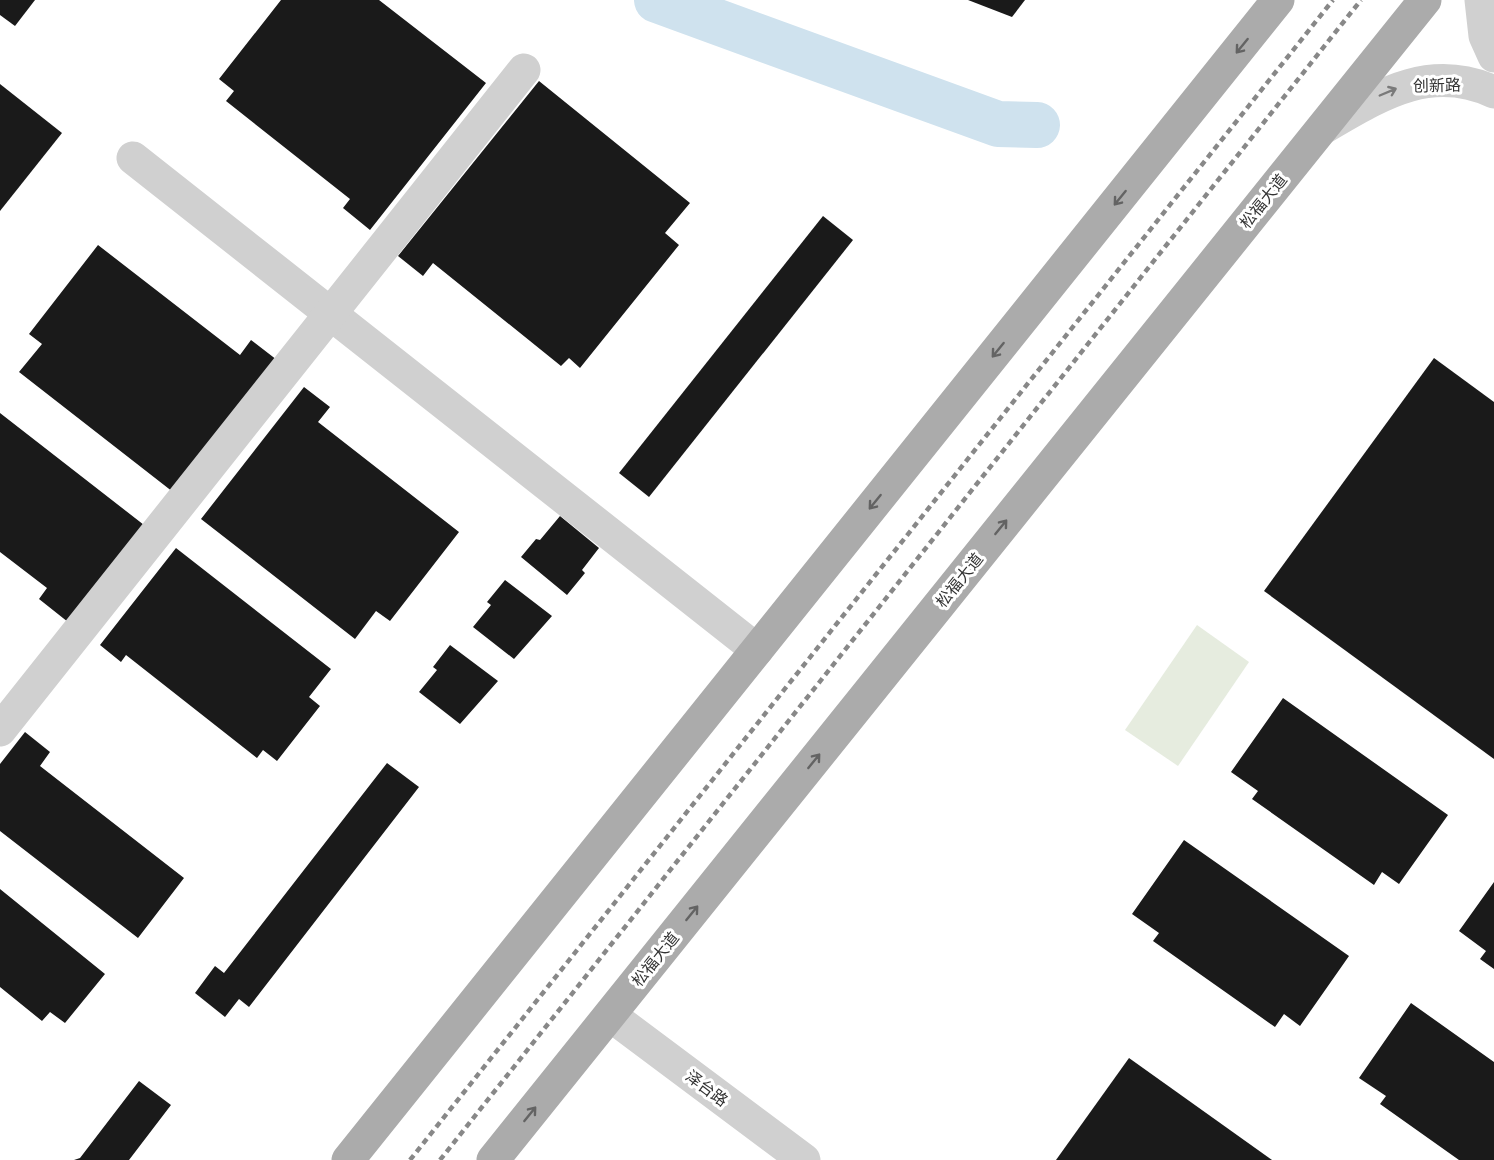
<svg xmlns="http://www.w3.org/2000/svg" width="1494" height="1160" viewBox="0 0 1494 1160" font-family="Jost,'Noto Sans SC',sans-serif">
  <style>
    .green { fill: #e6ecdf }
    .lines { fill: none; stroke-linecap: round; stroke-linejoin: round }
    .river { stroke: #cfe2ee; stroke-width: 46 }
    .building { fill: #1a1a1a }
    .minor { stroke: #d0d0d0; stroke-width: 33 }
    .major { stroke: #ababab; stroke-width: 33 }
    .rail { stroke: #888; stroke-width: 4.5; stroke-dasharray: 6 4.5; stroke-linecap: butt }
    .oneway { stroke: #636363 }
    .oneway2 { stroke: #7a7a7a }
    .labels { text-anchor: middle; stroke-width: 6; stroke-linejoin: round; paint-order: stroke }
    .street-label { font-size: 16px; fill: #333; stroke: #fff }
  </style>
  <rect width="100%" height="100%" fill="#fff"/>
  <!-- green -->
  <polygon class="green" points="1197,625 1249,662 1178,766 1125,730"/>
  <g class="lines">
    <!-- river -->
    <polyline class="river" points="657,0 998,124 1037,125"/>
  </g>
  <!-- building -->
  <g class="building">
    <polygon points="0,0 35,0 15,26 0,15"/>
    <polygon points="281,0 379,0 486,83 370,230 343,208 350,199 226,101 234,91 219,79"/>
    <polygon points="968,0 1025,0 1012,17"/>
    <polygon points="539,81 690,203 665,233 679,245 580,368 569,358 561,366 433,263 423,276 398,256"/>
    <polygon points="0,84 62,133 0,211"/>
    <polygon points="823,216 853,240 649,497 619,473"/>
    <polygon points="98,245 240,355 251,340 277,360 173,492 19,372 42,344 29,334"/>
    <polygon points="1434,358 1494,402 1494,759 1264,591"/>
    <polygon points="304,387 330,407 318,422 459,532 390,621 376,611 355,639 201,519"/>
    <polygon points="0,413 144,525 68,622 39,599 47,588 0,552"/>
    <polygon points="560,516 599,548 582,570 585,573 567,595 521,557 536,539 540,540"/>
    <polygon points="176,548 331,669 309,697 320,706 277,761 263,750 257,758 126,655 121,662 100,645"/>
    <polygon points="505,580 552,616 514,659 473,627 491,605 487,602"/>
    <polygon points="450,645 498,681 460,724 419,692 437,670 433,667"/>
    <polygon points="1283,698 1448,815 1399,884 1382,872 1374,885 1252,799 1258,791 1231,772"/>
    <polygon points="25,732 50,752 40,766 184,878 138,938 0,831 0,764"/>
    <polygon points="387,763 419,787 249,1007 239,999 225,1017 195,993 215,966 224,973"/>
    <polygon points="1184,840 1349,956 1300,1026 1284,1014 1275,1027 1153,941 1159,933 1132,914"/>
    <polygon points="1494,882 1494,969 1480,959 1486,951 1459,931"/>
    <polygon points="0,889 105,974 65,1023 50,1012 42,1021 0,987"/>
    <polygon points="1411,1003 1494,1062 1494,1160 1459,1160 1380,1104 1386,1096 1359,1078"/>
    <polygon points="1129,1058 1272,1160 1056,1160"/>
    <polygon points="139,1081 171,1105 129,1160 74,1160 80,1158"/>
  </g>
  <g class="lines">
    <!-- minor -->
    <g class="minor">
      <polyline points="1481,0 1485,36 1494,56"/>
      <path d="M 1323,128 C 1378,96 1429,62 1494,92"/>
      <polyline points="133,158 757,650"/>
      <polyline points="0,730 524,70"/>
      <polyline points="610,1015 804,1160"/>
    </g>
    <!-- major -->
    <g class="major">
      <polyline points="348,1160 1278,0"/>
      <polyline points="493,1160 1425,0"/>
    </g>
    <!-- rail -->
    <g class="rail">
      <polyline points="410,1160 1333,0"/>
      <polyline points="440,1160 1361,0"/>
    </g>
  </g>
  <!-- one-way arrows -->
  <defs><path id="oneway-shaft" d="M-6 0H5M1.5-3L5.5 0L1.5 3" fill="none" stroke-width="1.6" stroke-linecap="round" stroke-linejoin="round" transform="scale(1.5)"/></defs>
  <g class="oneway">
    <use href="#oneway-shaft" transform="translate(1242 46) rotate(129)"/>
    <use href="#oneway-shaft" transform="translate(1120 198) rotate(129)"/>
    <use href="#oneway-shaft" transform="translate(998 350) rotate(129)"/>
    <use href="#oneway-shaft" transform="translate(875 502) rotate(129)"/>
    <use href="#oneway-shaft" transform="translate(1001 527) rotate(-51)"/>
    <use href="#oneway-shaft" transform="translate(814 761) rotate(-51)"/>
    <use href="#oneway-shaft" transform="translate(692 913) rotate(-51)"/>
    <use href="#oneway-shaft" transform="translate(530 1114) rotate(-51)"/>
  </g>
  <use class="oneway2" href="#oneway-shaft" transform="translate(1388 92) rotate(-23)"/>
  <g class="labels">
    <!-- street labels -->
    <g class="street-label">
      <text transform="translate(1437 85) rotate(-1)" y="6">创新路</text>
      <text transform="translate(1263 201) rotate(-51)" y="6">松福大道</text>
      <text transform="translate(959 580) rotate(-51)" y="6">松福大道</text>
      <text transform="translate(655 959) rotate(-51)" y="6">松福大道</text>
      <text transform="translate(707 1088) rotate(37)" y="6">泽台路</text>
    </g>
  </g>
</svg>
